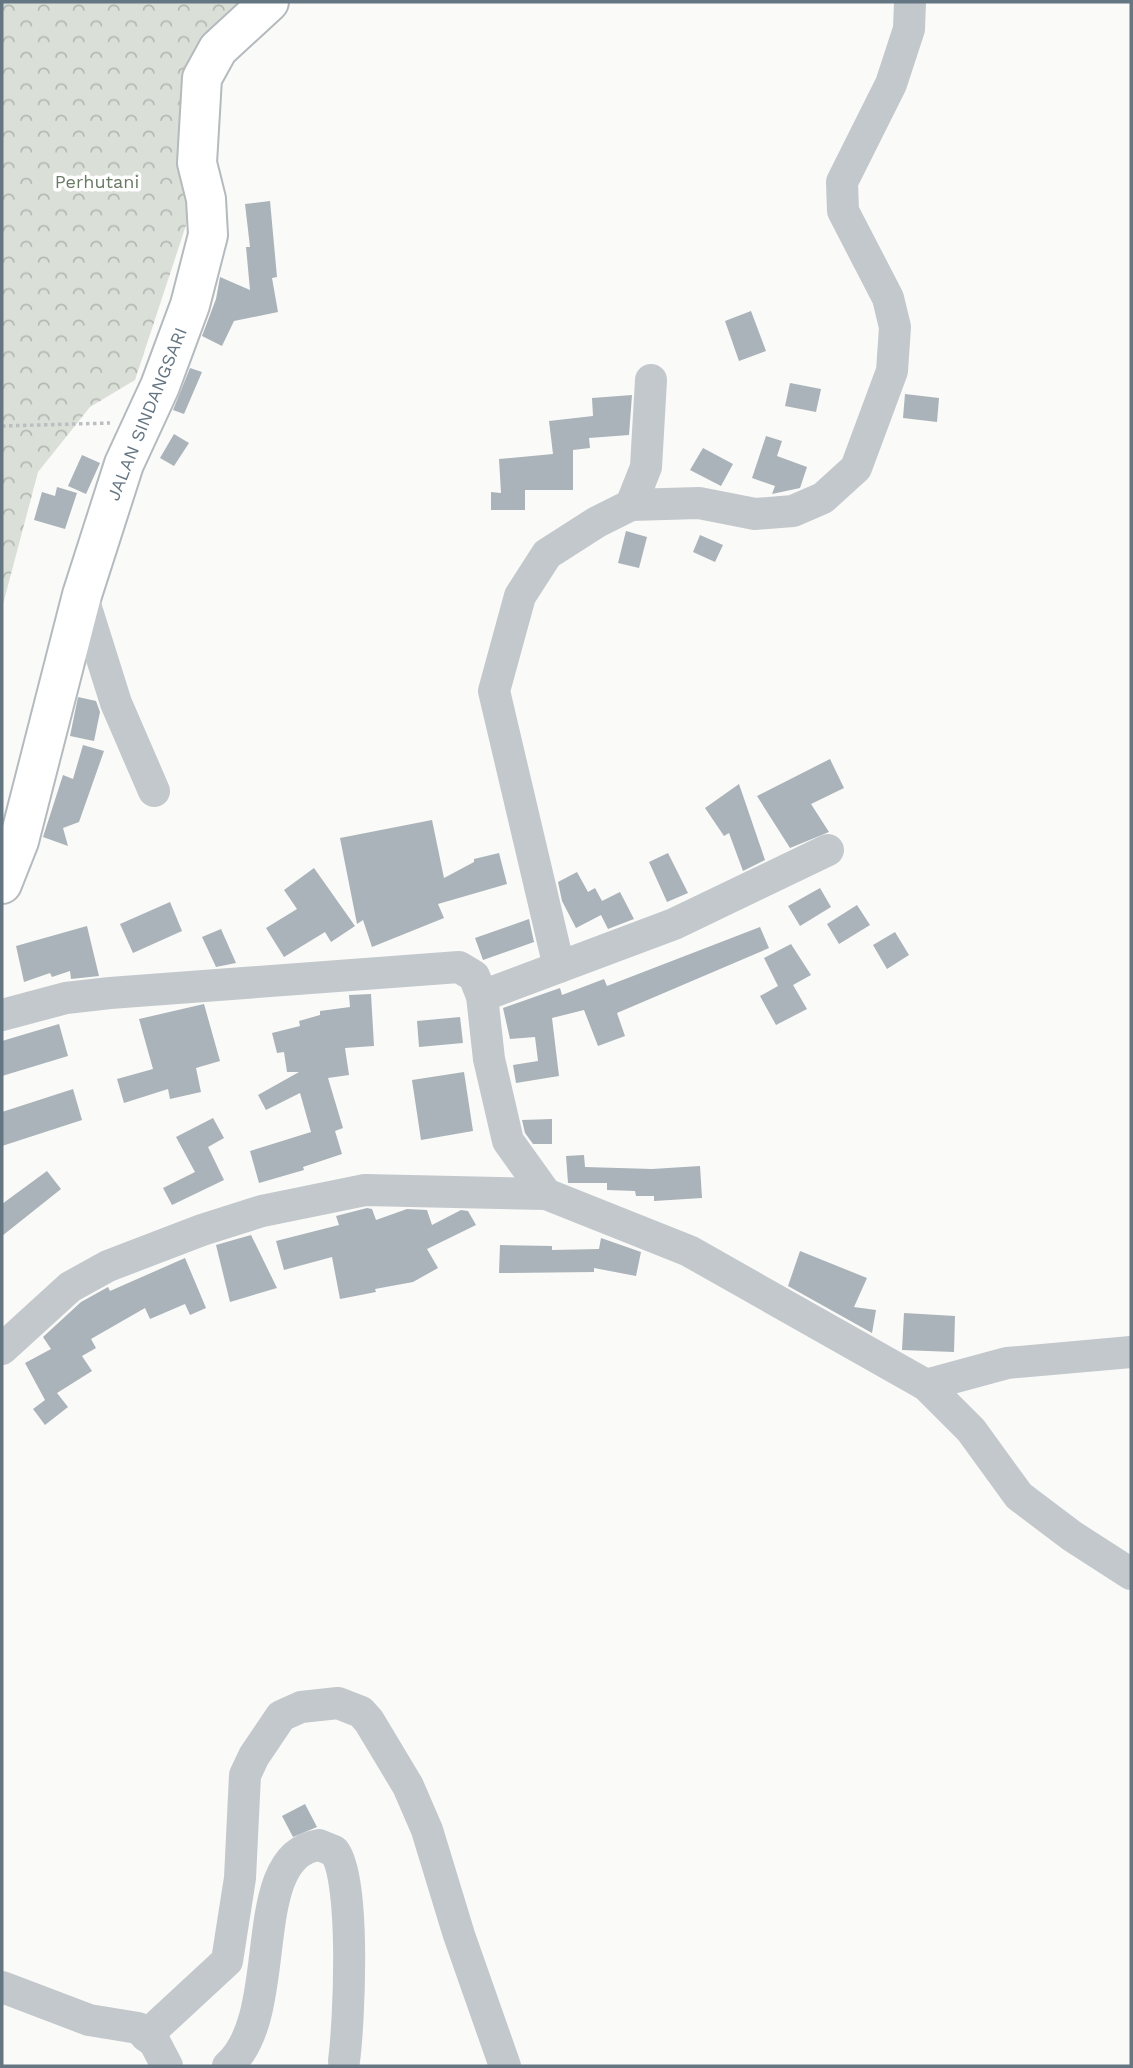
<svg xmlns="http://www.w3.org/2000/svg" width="1133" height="2068" viewBox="0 0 1133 2068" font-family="'Work Sans',sans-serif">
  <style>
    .forest { fill: url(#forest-crowns) }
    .building { fill: #aab3b9 }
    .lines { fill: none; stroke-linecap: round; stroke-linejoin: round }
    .major-casing { stroke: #b5babe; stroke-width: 42 }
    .path { stroke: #bbbfc2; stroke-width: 3.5; stroke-dasharray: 3.5 3.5; stroke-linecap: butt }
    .minor { stroke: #c3c8cc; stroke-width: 32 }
    .major { stroke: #fff; stroke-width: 38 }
    .labels { text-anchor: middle; stroke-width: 7; stroke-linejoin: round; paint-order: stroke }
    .park-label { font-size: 18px; fill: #687a64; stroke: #fff }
    .street-label { font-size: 18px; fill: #657683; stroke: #fff }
  </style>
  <defs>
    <pattern id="forest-crowns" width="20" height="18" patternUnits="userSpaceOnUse" patternTransform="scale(1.75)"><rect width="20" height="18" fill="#dadfd7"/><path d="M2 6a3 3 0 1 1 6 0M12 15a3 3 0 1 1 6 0" fill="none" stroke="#b4b9b4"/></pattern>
  </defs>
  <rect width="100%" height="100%" fill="#fafaf8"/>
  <!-- forest -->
  <polygon class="forest" points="2,2 248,2 183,82 194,201 135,380 90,407 38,472 2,608"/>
  <!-- building -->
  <g class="building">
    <polygon points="270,201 277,277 272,278 278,312 234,321 222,346 202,336 216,299 220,277 250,290 246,247 250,247 245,204"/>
    <polygon points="751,311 766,351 739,361 725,321"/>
    <polygon points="190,368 202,372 184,414 173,410"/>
    <polygon points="790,383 821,389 816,412 785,406"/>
    <polygon points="905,394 939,398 937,422 903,418"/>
    <polygon points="632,395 629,435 589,438 590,448 573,450 573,490 525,490 525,510 491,510 491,492 501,493 499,459 553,454 549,421 593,416 592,398"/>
    <polygon points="174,434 189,443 174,466 160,458"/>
    <polygon points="766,436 782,441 777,456 807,467 800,488 772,494 775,486 752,478"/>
    <polygon points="703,448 733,464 721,486 690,470"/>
    <polygon points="82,455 100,463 86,494 68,486"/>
    <polygon points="57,487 77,493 65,529 34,520 42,492 55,496"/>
    <polygon points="626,531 647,537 639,568 618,563"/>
    <polygon points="700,535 723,545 715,562 693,552"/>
    <polygon points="78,697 96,701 100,712 94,741 70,736"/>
    <polygon points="83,745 104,751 79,822 63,828 68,846 43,837 63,775 73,779"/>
    <polygon points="830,759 844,788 811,804 829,832 790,848 757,796"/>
    <polygon points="739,784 765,860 743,871 729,833 724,836 705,808"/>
    <polygon points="432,820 444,878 474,862 474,859 499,853 507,884 438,904 444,918 372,947 363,920 357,924 340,838"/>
    <polygon points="668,853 688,893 667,902 649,862"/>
    <polygon points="314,868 355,926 331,942 325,932 284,957 266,928 297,909 284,890"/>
    <polygon points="577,872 588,892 595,888 602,901 620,892 634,919 608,929 601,915 576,928 562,901 558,882"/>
    <polygon points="820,888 831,907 800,926 788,906"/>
    <polygon points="170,902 182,931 133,953 120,924"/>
    <polygon points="857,905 870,925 839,944 827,924"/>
    <polygon points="529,919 534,942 483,960 475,938"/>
    <polygon points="87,926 99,976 71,979 70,971 52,977 50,973 24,982 16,946"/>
    <polygon points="760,927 769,948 617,1013 625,1036 598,1046 584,1010 552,1018 559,1076 516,1083 513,1065 538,1061 535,1037 510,1039 503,1008 560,988 562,995 604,979 607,986"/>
    <polygon points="221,929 236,963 216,967 202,937"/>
    <polygon points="895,932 909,955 887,969 873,945"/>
    <polygon points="791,944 811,975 793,985 807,1009 776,1025 760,996 778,986 764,958"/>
    <polygon points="371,994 374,1046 345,1048 349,1075 328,1078 343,1128 335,1131 342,1154 303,1167 304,1170 259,1183 250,1151 311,1132 300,1093 266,1110 258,1095 299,1072 287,1072 284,1052 277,1053 272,1033 300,1026 299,1021 320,1015 320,1011 350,1007 349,995"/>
    <polygon points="204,1004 220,1061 196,1068 201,1092 170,1099 168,1089 124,1103 117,1079 153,1069 139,1019"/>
    <polygon points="460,1017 463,1043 419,1047 417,1021"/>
    <polygon points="59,1024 68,1056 2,1076 2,1041"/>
    <polygon points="464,1072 473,1131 421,1140 412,1080"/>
    <polygon points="73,1089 82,1120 2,1146 2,1112"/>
    <polygon points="213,1118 224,1138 208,1147 224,1180 172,1205 163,1188 195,1172 176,1137"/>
    <polygon points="552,1119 552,1144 533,1144 525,1133 522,1120"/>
    <polygon points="584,1155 585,1167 652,1169 700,1166 702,1198 654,1201 654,1196 636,1196 635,1191 607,1190 607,1183 568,1183 566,1156"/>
    <polygon points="47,1171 61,1189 2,1236 2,1204"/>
    <polygon points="367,1208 372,1209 376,1220 407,1209 427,1210 432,1225 461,1210 468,1211 476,1225 427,1249 438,1268 413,1282 375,1289 376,1292 340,1299 332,1257 284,1270 276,1241 339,1225 336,1216"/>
    <polygon points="251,1235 277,1288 230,1302 216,1245"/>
    <polygon points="601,1238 641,1252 636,1276 594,1268 594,1272 499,1273 500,1245 552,1246 552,1250 599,1249"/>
    <polygon points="800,1251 867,1278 854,1307 876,1310 872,1333 788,1286"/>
    <polygon points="185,1258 206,1308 190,1315 185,1304 150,1319 145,1308 91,1339 96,1348 82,1356 92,1371 57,1393 68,1407 45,1425 33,1409 45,1400 25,1363 51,1349 43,1337 81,1302 108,1287 110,1291"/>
    <polygon points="904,1313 955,1316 954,1352 902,1350"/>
    <polygon points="305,1804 317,1827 293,1837 282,1816"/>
  </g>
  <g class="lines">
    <defs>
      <polyline id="major" points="2,884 19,841 82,595 124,464 160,386 190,305 208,235 206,199 197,163 202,78 218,49 269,2"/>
    </defs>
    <!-- major casing -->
    <use href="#major" class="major-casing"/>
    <!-- path -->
    <polyline class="path" points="2,426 110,423"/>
    <!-- minor -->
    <g class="minor">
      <polyline points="631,505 646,467 651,380"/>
      <polyline points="82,595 116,703 154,791"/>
      <polyline points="559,967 494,691 520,596 547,554 597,522 631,505 699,503 755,514 793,511 823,498 856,468 892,371 895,327 888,298 843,211 842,182 891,84 909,29 910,2"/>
      <polyline points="482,996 674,924 828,850"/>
      <polyline points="2,1015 66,998 110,993 459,967 474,976 482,996 489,1059 508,1141 546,1194 689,1251 926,1385 971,1430 1019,1496 1072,1536 1131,1574"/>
      <polyline points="2,1349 70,1287 108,1266 202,1230 262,1211 365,1190 546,1194"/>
      <polyline points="926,1385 1007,1363 1131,1352"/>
      <polyline points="2,1987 89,2020 138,2028 155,2043 167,2066"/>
      <polyline points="146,2036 227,1961 240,1878 245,1775 254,1756 281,1716 301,1707 338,1703 361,1712 369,1721 408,1786 427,1830 459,1935 505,2066"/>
      <path d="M 228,2066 C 287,2014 243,1856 319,1845 L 334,1851 C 356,1878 349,2023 344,2061"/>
    </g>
    <!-- major -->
    <use href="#major" class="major"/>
  </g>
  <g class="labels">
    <!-- park labels -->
    <g class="park-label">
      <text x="97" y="188">Perhutani</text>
    </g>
    <!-- street labels -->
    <g class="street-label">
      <text transform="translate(147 414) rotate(-68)" y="6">JALAN SINDANGSARI</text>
    </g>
  </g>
  <!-- border -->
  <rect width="1133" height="2068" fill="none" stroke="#657683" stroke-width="7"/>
</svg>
